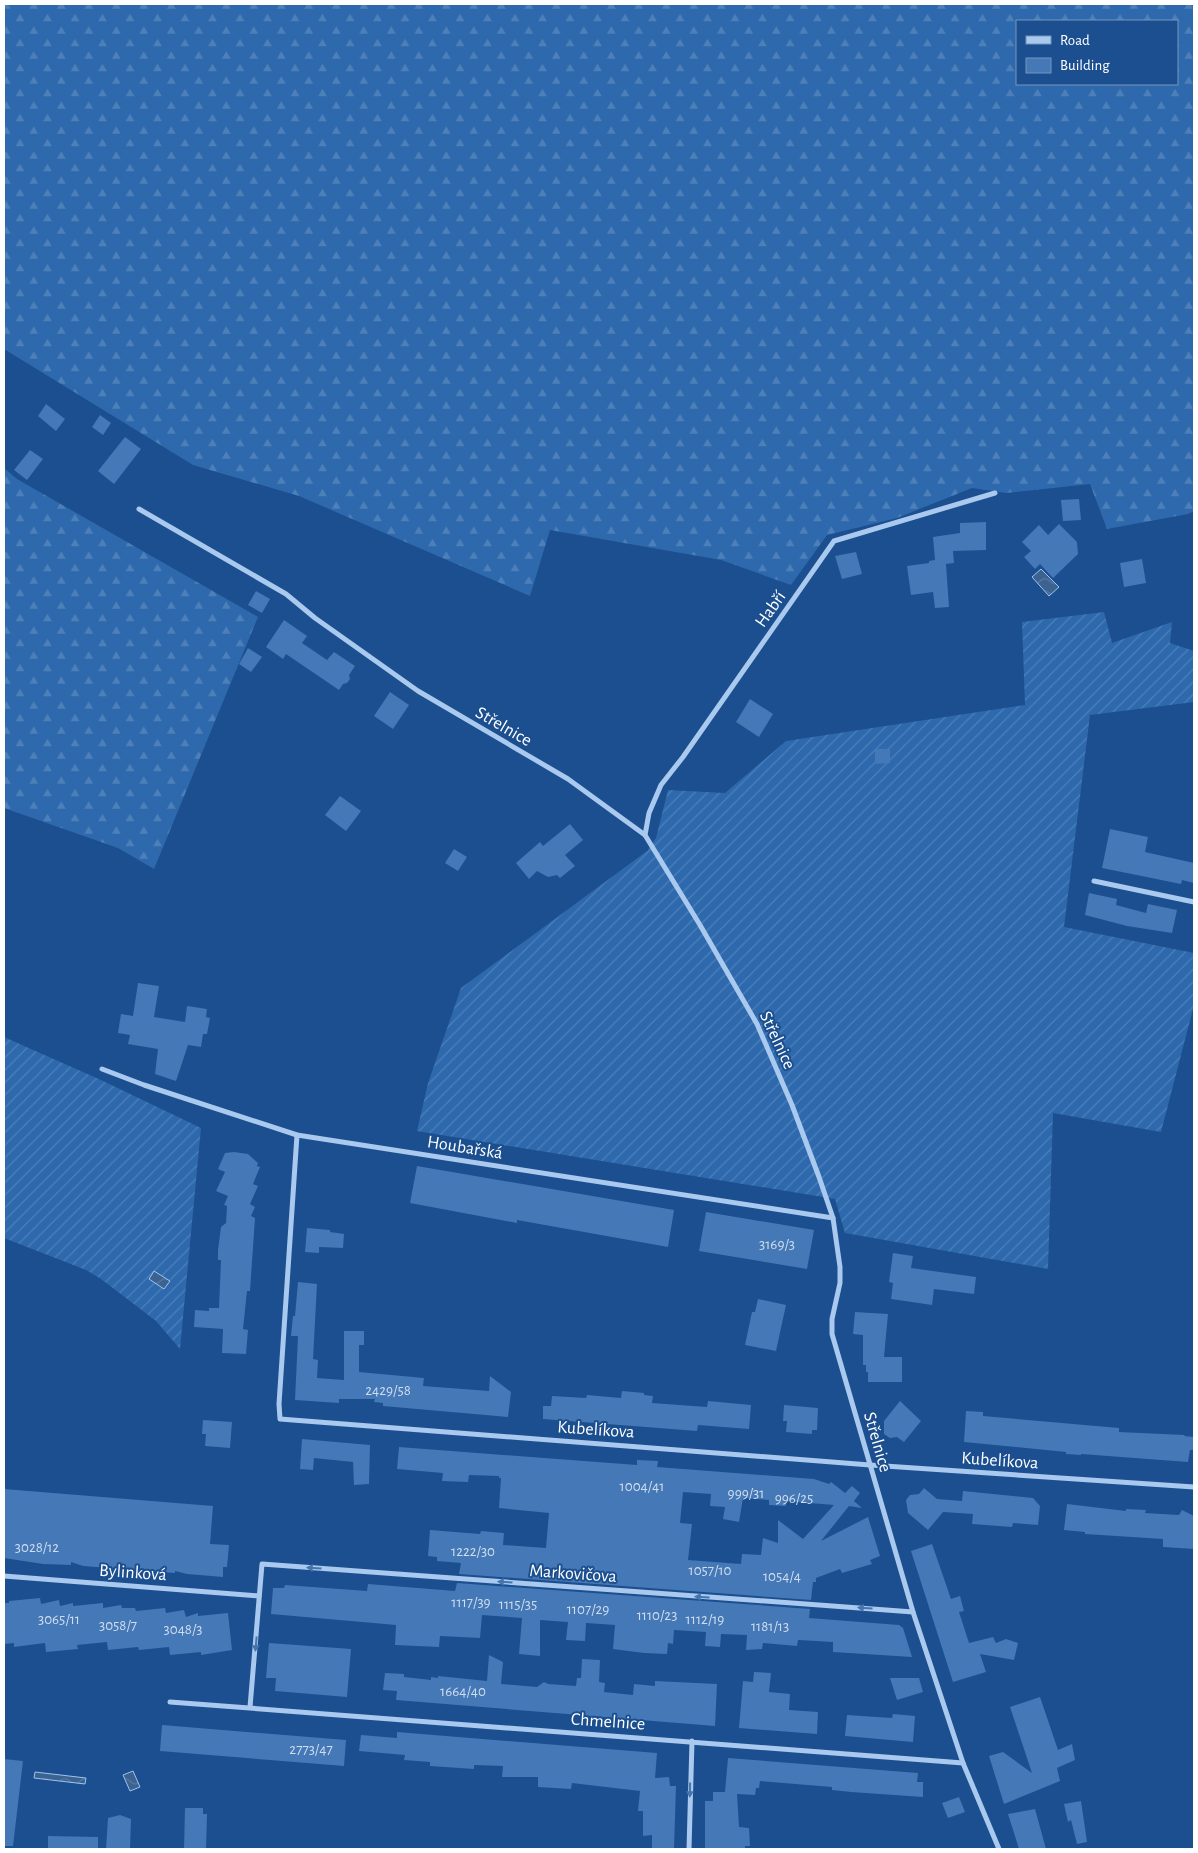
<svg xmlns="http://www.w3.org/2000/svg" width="1198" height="1853" viewBox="0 0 1198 1853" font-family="'Alegreya Sans',sans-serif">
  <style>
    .forest { fill: url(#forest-firs); fill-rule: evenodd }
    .garden { fill: url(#garden-furrows) }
    .water { fill: url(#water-waves); stroke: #9cc4f0 }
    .building { fill: #4478b7; fill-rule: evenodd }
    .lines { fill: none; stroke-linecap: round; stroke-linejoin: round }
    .street { stroke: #a9c9ee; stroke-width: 5 }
    .oneway { fill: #4674ac }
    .labels { text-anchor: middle; stroke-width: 4; stroke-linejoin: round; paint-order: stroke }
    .number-label { font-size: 15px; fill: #d0dded }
    .street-label { font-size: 18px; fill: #fff; stroke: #1b4f8f }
  </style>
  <defs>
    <pattern id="forest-firs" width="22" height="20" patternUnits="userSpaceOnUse" patternTransform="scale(1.25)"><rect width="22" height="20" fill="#2e69ad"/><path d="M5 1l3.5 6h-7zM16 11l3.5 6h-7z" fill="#4d80b9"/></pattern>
    <pattern id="garden-furrows" width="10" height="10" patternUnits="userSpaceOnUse" patternTransform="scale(1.25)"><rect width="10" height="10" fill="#2e69ad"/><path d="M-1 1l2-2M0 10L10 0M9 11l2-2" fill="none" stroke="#4d80b9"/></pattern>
    <pattern id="water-waves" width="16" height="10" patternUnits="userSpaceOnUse" patternTransform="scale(1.25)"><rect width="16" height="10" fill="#3c6290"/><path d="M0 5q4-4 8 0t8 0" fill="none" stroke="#597aa1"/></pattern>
  </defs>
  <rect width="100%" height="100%" fill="#1b4f8f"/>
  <!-- forest -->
  <g class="forest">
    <path d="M 4,4 L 1194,4 L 1194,511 L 1188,514 L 1107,529 L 1090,484 L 1006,493 L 972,488 L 897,518 L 827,535 L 791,585 L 721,560 L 550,530 L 530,596 L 299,496 L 193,465 L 4,349 ZM 1017,21 L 1177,21 L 1177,84 L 1017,84 Z"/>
    <polygon points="4,468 17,479 258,617 154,869 118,848 4,808"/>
  </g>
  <!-- garden -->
  <g class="garden">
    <polygon points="1104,612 1112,643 1172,622 1170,643 1194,651 1194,702 1090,715 1064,927 1194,953 1194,1005 1161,1132 1053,1113 1048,1269 845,1233 835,1199 417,1131 428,1083 461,988 647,851 656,838 668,790 725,793 786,741 1025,705 1022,622"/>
    <polygon points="4,1037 101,1080 201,1128 180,1349 156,1321 101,1279 86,1270 4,1238"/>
  </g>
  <!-- water -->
  <g class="water">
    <polygon points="1041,569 1059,587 1049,596 1032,577"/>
    <polygon points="154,1271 170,1281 164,1289 149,1279"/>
    <polygon points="133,1771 140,1787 130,1791 123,1775"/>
    <polygon points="35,1772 86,1778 85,1784 34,1778"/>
  </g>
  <!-- building -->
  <g class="building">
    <polygon points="46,404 65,419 56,431 38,416"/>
    <polygon points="100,415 111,423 103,435 92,427"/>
    <polygon points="125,437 141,449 114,484 98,471"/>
    <polygon points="30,450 43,459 27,480 14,470"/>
    <polygon points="1079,499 1081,520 1063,521 1061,500"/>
    <polygon points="986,522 986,550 953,551 954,563 946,564 949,607 935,608 933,592 911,595 907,566 929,563 929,561 935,560 933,537 960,533 960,523"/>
    <polygon points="1059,524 1077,542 1078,554 1053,578 1040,564 1035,569 1024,557 1031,551 1022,542 1039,525 1048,535"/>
    <polygon points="856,552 862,574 842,579 835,556"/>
    <polygon points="1142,559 1146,583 1124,587 1120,563"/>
    <polygon points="256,591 270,599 262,613 248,605"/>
    <polygon points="284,620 307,636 302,643 327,660 334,652 355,666 349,675 350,679 347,683 343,684 339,690 286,654 283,659 266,647"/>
    <polygon points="248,648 262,657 251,672 239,664"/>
    <polygon points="390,692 409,705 393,729 374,716"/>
    <polygon points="750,699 773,714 759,737 736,722"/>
    <polygon points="875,749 890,749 890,763 875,764"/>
    <polygon points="340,796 361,811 346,831 325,815"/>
    <polygon points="570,824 583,840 565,855 575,866 560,878 557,875 548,877 537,871 529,879 516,863 540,842 543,846"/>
    <polygon points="1110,829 1148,837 1145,852 1194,863 1194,883 1182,880 1181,884 1102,868"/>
    <polygon points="454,849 467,857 458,871 445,863"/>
    <polygon points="1089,893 1117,899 1116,905 1146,913 1148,904 1177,910 1172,933 1127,926 1085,915"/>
    <polygon points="138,983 159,986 154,1017 185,1022 187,1006 207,1009 206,1017 210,1018 207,1034 203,1034 201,1047 188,1045 176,1081 155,1074 158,1049 128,1044 130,1035 118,1033 121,1014 133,1016"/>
    <polygon points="234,1152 248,1154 258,1163 257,1166 260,1167 253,1184 258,1186 250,1204 255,1207 251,1216 255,1218 250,1291 247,1291 243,1329 248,1330 246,1354 222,1353 223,1329 194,1327 195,1310 209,1311 209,1308 219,1308 221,1260 218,1260 218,1250 221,1227 226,1223 227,1206 224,1205 228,1196 216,1191 225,1172 218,1169 225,1153"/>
    <polygon points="417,1166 674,1210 668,1247 517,1220 517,1223 410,1203"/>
    <polygon points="706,1212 814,1230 807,1269 699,1251"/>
    <polygon points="307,1228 330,1230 330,1232 344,1234 343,1248 319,1247 319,1253 305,1252"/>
    <polygon points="893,1253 913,1256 911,1268 976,1277 974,1294 934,1289 932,1305 891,1299 893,1283 889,1282"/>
    <polygon points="298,1282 317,1284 313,1359 318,1360 317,1378 344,1380 344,1331 364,1331 364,1345 359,1345 359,1372 424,1378 423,1386 489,1391 490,1376 511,1392 508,1417 383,1406 383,1403 374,1402 375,1399 339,1399 339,1403 295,1400 298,1336 291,1336 293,1316 295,1316"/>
    <polygon points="758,1299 786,1305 776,1351 745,1345 752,1312 755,1312"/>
    <polygon points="855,1312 888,1314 884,1357 902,1357 902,1382 868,1382 868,1372 866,1372 866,1365 863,1365 863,1335 853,1334"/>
    <polygon points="622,1391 644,1393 644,1395 653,1396 652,1403 707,1407 708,1401 751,1405 749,1429 698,1425 697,1431 543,1419 543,1406 551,1406 552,1396 586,1398 587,1395 621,1398"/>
    <polygon points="900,1401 921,1421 904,1442 897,1437 890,1438 884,1434 884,1421"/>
    <polygon points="784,1405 818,1408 817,1430 812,1430 812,1434 786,1432 787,1421 783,1421"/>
    <polygon points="966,1411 983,1412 983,1416 1119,1428 1119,1432 1185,1435 1184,1436 1194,1437 1193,1450 1190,1450 1188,1462 1081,1454 1081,1455 1066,1454 1066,1452 964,1442"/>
    <polygon points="203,1420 232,1422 230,1448 205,1446 206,1434 202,1434"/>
    <polygon points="302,1439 370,1445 369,1484 354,1485 353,1462 314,1458 313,1470 300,1469"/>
    <path d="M 399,1447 L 637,1465 L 637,1460 L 658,1461 L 657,1467 L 814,1479 L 829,1484 L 831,1482 L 845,1493 L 852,1486 L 860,1493 L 854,1501 L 862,1508 L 849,1506 L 821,1541 L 868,1517 L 880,1556 L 870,1560 L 872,1564 L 842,1573 L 840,1569 L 816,1578 L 816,1582 L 813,1582 L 811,1600 L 459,1574 L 461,1563 L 437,1561 L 437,1557 L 428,1556 L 430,1530 L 480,1534 L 481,1531 L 504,1533 L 503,1545 L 546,1548 L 549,1513 L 499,1508 L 501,1478 L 499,1478 L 499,1476 L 469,1475 L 468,1482 L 442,1481 L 443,1473 L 397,1469 ZM 683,1492 L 711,1494 L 710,1506 L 725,1507 L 723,1519 L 739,1522 L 743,1498 L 769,1500 L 769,1505 L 786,1506 L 786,1501 L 834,1505 L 803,1539 L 778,1520 L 778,1543 L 763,1538 L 761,1555 L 742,1554 L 741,1564 L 688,1560 L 692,1524 L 680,1523 Z"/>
    <polygon points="924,1488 937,1499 962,1501 963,1491 1033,1498 1040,1506 1038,1525 1013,1523 1012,1527 972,1524 973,1514 943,1512 928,1530 908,1513 906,1500 910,1495 919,1494"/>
    <polygon points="4,1489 213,1506 210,1544 229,1545 227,1567 223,1567 223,1577 187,1574 175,1571 175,1573 83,1566 71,1562 71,1565 43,1564 4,1558"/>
    <polygon points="1067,1504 1126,1511 1126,1509 1146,1510 1145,1513 1179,1515 1182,1510 1194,1516 1194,1549 1163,1547 1163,1539 1085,1534 1085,1532 1064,1530"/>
    <polygon points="932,1544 951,1599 960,1596 964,1611 959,1612 969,1643 993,1637 996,1643 1006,1639 1018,1643 1014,1660 980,1654 986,1672 953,1682 911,1551"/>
    <polygon points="457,1583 810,1609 809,1618 899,1625 903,1628 912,1657 833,1652 833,1642 816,1641 798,1640 797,1646 763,1643 762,1649 746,1650 747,1635 721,1634 720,1647 705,1646 706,1632 674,1630 673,1644 668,1643 667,1654 644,1653 613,1649 615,1625 586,1623 585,1641 566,1640 568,1622 540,1620 540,1656 519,1654 522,1618 482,1615 480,1638 440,1636 439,1647 395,1645 396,1625 271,1614 273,1588 284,1588 285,1585 367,1591 368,1584 455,1591"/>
    <polygon points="40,1598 41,1604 59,1600 60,1606 73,1603 73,1606 103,1603 103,1608 121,1605 122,1608 135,1608 136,1611 165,1608 166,1613 184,1610 186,1617 198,1613 198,1616 228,1613 232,1650 201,1655 201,1652 170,1655 169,1647 139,1650 138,1647 108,1650 107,1642 77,1645 78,1649 46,1652 45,1643 14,1647 14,1643 4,1644 4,1603 9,1603 9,1601"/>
    <polygon points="269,1643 351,1649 347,1697 275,1691 276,1678 266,1678"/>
    <polygon points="489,1655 503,1662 501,1684 537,1687 544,1682 548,1684 576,1686 577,1678 581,1678 582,1659 600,1660 599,1682 605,1683 604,1692 633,1695 634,1684 655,1686 655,1681 717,1684 715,1726 396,1700 397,1691 383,1690 385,1673 404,1674 404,1677 431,1680 431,1677 438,1678 438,1676 487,1681"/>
    <polygon points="754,1672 771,1673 769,1692 790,1694 789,1710 818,1712 817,1734 739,1728 743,1681 753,1682"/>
    <polygon points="890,1678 919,1678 923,1692 897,1700"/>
    <polygon points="1040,1697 1058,1750 1072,1744 1075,1760 1057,1768 1060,1781 1004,1804 989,1756 1003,1752 1032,1773 1010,1707"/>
    <polygon points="893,1714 915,1716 913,1742 845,1736 847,1715 892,1718"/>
    <polygon points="162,1725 346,1740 344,1766 160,1751"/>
    <polygon points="397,1732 657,1753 655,1778 669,1777 670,1786 676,1786 674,1849 652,1849 652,1835 643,1836 643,1811 638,1811 640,1791 572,1783 571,1789 538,1787 538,1777 502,1777 503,1766 474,1765 474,1769 430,1766 430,1762 404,1760 405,1755 359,1751 361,1735 397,1738"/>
    <polygon points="728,1758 918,1773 917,1782 923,1782 923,1797 851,1792 832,1790 832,1787 760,1781 759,1788 756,1788 755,1795 737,1794 739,1827 749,1828 750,1846 745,1846 745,1849 705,1849 705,1801 713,1801 713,1792 725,1792"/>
    <polygon points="4,1759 23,1761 13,1846 4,1846"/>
    <polygon points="959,1797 965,1812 948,1818 942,1803"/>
    <polygon points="1081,1801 1087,1842 1077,1844 1071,1820 1068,1822 1064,1804"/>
    <polygon points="185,1808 203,1808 203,1814 207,1814 206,1849 184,1849"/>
    <polygon points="1035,1809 1046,1849 1019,1849 1008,1814"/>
    <polygon points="120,1815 131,1819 130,1849 106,1849 108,1818"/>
    <polygon points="48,1836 98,1837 98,1849 48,1849"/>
  </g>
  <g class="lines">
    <!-- street -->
    <g class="street">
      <polyline points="139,509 286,594 315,618 418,691 568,779 645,835 700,925 757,1024 792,1105 819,1177 833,1218 840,1267 840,1283 832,1319 832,1334 913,1612 963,1763 999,1849"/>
      <polyline points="645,835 649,813 661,785 683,757 834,541 995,493"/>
      <polyline points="1094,881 1194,902"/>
      <polyline points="102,1069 144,1085 297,1135 833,1218"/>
      <polyline points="297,1135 279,1404 280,1419 870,1465 1194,1487"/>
      <polyline points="4,1576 259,1596"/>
      <polyline points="170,1702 963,1763"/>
      <polyline points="250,1707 262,1564 913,1612"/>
      <polyline points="689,1849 692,1741"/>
    </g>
  </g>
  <!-- one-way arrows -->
  <defs><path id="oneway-solid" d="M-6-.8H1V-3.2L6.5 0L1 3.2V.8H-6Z" transform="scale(1.25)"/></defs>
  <g class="oneway">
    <use href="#oneway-solid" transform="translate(314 1568) rotate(-176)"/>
    <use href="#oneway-solid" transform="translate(505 1582) rotate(-176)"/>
    <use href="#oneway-solid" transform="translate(702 1597) rotate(-176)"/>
    <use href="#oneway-solid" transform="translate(865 1608) rotate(-176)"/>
    <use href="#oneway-solid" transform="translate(256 1644) rotate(95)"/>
    <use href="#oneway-solid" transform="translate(690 1790) rotate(91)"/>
  </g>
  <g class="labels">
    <!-- number labels -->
    <g class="number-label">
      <text x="777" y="1249">3169/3</text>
      <text x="388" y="1395">2429/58</text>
      <text x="642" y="1491">1004/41</text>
      <text x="746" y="1498">999/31</text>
      <text x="794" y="1503">996/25</text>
      <text x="37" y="1552">3028/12</text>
      <text x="473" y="1556">1222/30</text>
      <text x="710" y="1575">1057/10</text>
      <text x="782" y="1581">1054/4</text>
      <text x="471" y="1607">1117/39</text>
      <text x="518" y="1609">1115/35</text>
      <text x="588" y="1614">1107/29</text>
      <text x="657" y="1620">1110/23</text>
      <text x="59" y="1624">3065/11</text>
      <text x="705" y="1624">1112/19</text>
      <text x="118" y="1630">3058/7</text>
      <text x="770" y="1631">1181/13</text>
      <text x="183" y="1634">3048/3</text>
      <text x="463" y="1696">1664/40</text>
      <text x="311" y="1754">2773/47</text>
    </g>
    <!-- street labels -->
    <g class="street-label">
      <text transform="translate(770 609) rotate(-55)" y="6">Habří</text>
      <text transform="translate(504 726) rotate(30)" y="6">Střelnice</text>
      <text transform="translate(778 1040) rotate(65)" y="6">Střelnice</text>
      <text transform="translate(465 1147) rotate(9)" y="6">Houbařská</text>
      <text transform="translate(596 1429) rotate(4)" y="6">Kubelíkova</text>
      <text transform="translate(878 1442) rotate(74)" y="6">Střelnice</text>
      <text transform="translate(1000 1460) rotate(4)" y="6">Kubelíkova</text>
      <text transform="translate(133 1572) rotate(4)" y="6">Bylinková</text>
      <text transform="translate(573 1573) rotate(4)" y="6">Markovičova</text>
      <text transform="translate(608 1721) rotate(4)" y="6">Chmelnice</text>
    </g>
  </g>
  <!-- border -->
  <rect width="1198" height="1853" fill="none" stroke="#ffffff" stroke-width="10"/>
  <!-- legend -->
  <rect x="1016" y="20" width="162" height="65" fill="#1b4f8f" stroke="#7695bc"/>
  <rect x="1026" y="36" width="25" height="8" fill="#a9c9ee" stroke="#7695bc"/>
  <text x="1060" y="45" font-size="15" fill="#ffffff">Road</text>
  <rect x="1026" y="58" width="25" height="15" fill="#4478b7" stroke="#7695bc"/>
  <text x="1060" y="70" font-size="15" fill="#ffffff">Building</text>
</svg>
